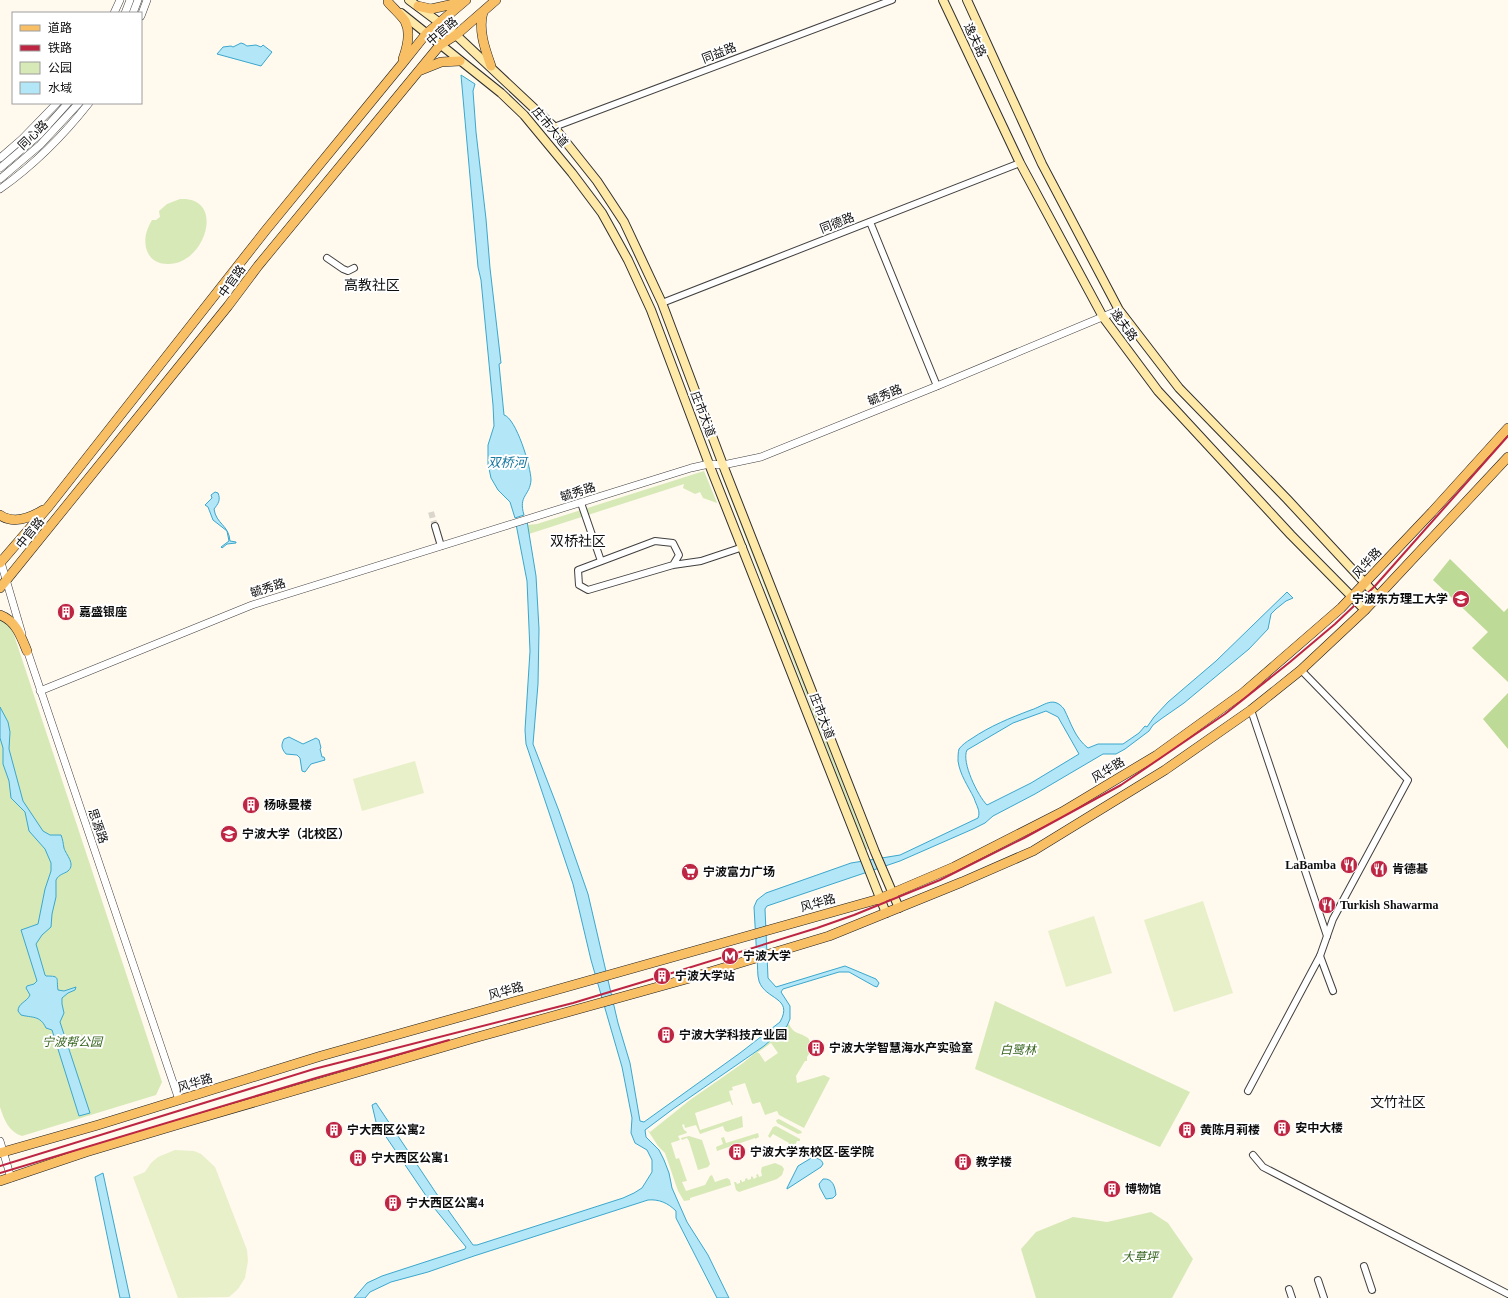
<svg xmlns="http://www.w3.org/2000/svg" width="1508" height="1298" viewBox="0 0 1508 1298" font-family="'Times New Roman','Noto Sans SC',serif">
  <style>
    .green { fill: #d8e9b8; fill-rule: evenodd }
    .forest { fill: #beda97 }
    .pitch { fill: #e8f0c9 }
    .water { fill: #b3e6f6; stroke: #3aa7cd; fill-rule: evenodd }
    .lines { fill: none; stroke-linecap: round; stroke-linejoin: round }
    .minor-tunnel { stroke: #dbd6cc; stroke-width: 6; stroke-dasharray: 6 3; stroke-linecap: butt }
    .minor-casing { stroke: #404040; stroke-width: 8 }
    .tertiary-casing { stroke: #404040; stroke-width: 8 }
    .secondary-casing { stroke: #2f2f2f; stroke-width: 10 }
    .primary-casing { stroke: #1e1e1e; stroke-width: 10 }
    .minor { stroke: #fff; stroke-width: 6 }
    .tertiary { stroke: #fff; stroke-width: 7 }
    .secondary { stroke: #ffe9a9; stroke-width: 8 }
    .primary { stroke: #f8bf65; stroke-width: 9 }
    .rail { stroke: #bd2542; stroke-width: 2 }
    .labels { text-anchor: middle; stroke-width: 4; stroke-linejoin: round; paint-order: stroke }
    .street-label { font-size: 12px; fill: #0d0d0d; stroke: #fff }
    .poi-label { font-size: 12px; font-weight: bold; fill: #0d0d0d; stroke: #fff; text-anchor: start }
    .park-label { font-size: 12px; font-style: italic; fill: #36651e; stroke: #fff }
    .water-label { font-size: 13px; font-style: italic; fill: #17779f; stroke: #fff }
    .quarter-label { font-size: 14px; fill: #0d0d0d; stroke: #fff }
  </style>
  <rect width="100%" height="100%" fill="#fff9ee"/>
  <!-- green -->
  <g class="green">
    <path d="M 180,199 C 227,196 205,266 167,264 C 160,264 153,261 149,255 C 142,243 146,230 152,220 L 156,220 L 160,217 L 159,211 L 167,204 Z"/>
    <polygon points="704,471 729,532 717,503 703,498 700,492 695,494 683,488 684,484 529,534 527,525 537,524"/>
    <polygon points="722,473 868,849 866,850 721,474"/>
    <path d="M 0,619 L 12,629 L 162,1082 L 156,1095 L 22,1136 C 9,1132 4,1120 0,1107 Z"/>
    <polygon points="995,1001 1190,1092 1160,1147 975,1069"/>
    <path d="M 789,1024 C 794,1035 800,1032 808,1038 C 811,1041 809,1046 811,1051 L 807,1057 L 807,1061 L 805,1061 L 796,1076 L 797,1083 L 824,1075 L 830,1078 L 804,1128 L 779,1115 L 777,1111 L 765,1115 L 760,1102 L 753,1104 L 752,1103 L 745,1083 L 732,1087 L 733,1090 L 729,1091 L 733,1105 L 732,1105 L 730,1101 L 695,1113 L 700,1130 L 742,1116 L 743,1127 L 728,1132 L 725,1131 L 723,1126 L 700,1134 L 696,1125 L 685,1128 L 684,1124 L 682,1125 L 684,1130 L 686,1131 L 687,1133 L 678,1136 L 680,1140 L 671,1143 L 676,1159 L 679,1158 L 687,1181 L 682,1182 L 686,1191 L 705,1185 L 710,1176 L 712,1175 L 715,1182 L 727,1178 L 730,1180 L 731,1185 L 690,1198 L 690,1200 L 684,1201 L 678,1191 L 665,1153 L 658,1146 L 647,1129 L 650,1132 L 690,1100 L 743,1063 ZM 771,1043 L 778,1053 L 765,1062 L 759,1053 L 757,1053 Z"/>
    <polygon points="779,1119 801,1131 802,1133 798,1134 777,1123 776,1120"/>
    <polygon points="776,1126 800,1139 800,1141 797,1141 789,1158 780,1153 780,1152 786,1155 789,1143 773,1134 770,1138 768,1136 773,1127"/>
    <polygon points="758,1133 759,1137 755,1139 755,1138 717,1151 716,1147 723,1144 721,1138 724,1137 726,1143"/>
    <polygon points="689,1136 702,1140 710,1164 708,1167 698,1170 689,1141 687,1138 682,1140 681,1138"/>
    <polygon points="775,1163 782,1166 784,1169 782,1175 777,1179 739,1192 736,1190 734,1182 736,1182 737,1184 740,1183 740,1180 741,1180 742,1182 745,1181 745,1179 747,1178 748,1180 751,1179 751,1177 752,1176 754,1179 757,1177 756,1175 758,1174 759,1177 762,1176 761,1171 762,1167"/>
    <polygon points="1151,1212 1168,1223 1193,1259 1172,1298 1036,1298 1021,1249 1036,1232 1073,1217 1107,1222"/>
  </g>
  <!-- forest -->
  <g class="forest">
    <polygon points="1450,559 1504,612 1508,608 1508,682 1472,648 1488,632 1433,580"/>
    <polygon points="1508,693 1508,749 1483,719"/>
  </g>
  <!-- pitch -->
  <g class="pitch">
    <polygon points="415,761 424,793 362,811 353,779"/>
    <polygon points="1203,901 1233,993 1174,1012 1144,920"/>
    <polygon points="1094,916 1112,973 1066,987 1048,931"/>
    <polygon points="175,1150 194,1151 201,1154 215,1167 247,1250 248,1261 245,1278 238,1289 229,1297 178,1298 133,1177 145,1172 151,1163 158,1157"/>
  </g>
  <!-- water -->
  <g class="water">
    <polygon points="241,43 244,44 247,46 256,45 261,47 263,45 272,52 261,66 217,54 223,47 231,46 233,47"/>
    <path d="M 461,75 L 475,84 L 473,91 L 476,132 L 486,219 L 490,268 L 501,363 L 499,364 L 504,415 C 516,418 531,467 531,480 C 530,496 518,495 524,515 L 515,518 L 510,502 L 498,490 L 491,478 L 488,464 L 488,445 L 494,426 L 493,405 L 481,280 L 478,267 Z"/>
    <path d="M 215,492 L 218,493 C 221,500 218,504 214,509 C 216,524 229,525 230,541 L 236,542 L 236,543 L 227,544 L 222,548 L 221,547 L 229,541 L 227,531 L 213,520 L 208,507 L 205,505 L 212,498 L 211,495 Z"/>
    <path d="M 527,521 L 536,576 L 539,629 L 538,684 L 533,744 L 559,811 L 588,894 L 618,1023 L 630,1063 L 640,1121 L 644,1122 L 740,1053 L 780,1022 C 794,997 765,1000 759,981 C 757,975 758,966 757,960 C 756,942 755,925 754,907 L 757,900 L 766,893 L 851,863 L 900,855 L 978,818 C 981,811 976,805 974,798 C 968,786 960,775 958,761 C 958,758 958,752 959,749 C 962,745 966,742 971,739 C 990,726 1010,718 1031,710 C 1044,706 1053,695 1064,709 C 1071,723 1075,738 1088,748 L 1098,744 L 1123,744 L 1139,733 L 1145,726 L 1147,727 L 1154,717 L 1168,702 L 1216,661 L 1287,592 L 1293,598 L 1286,601 L 1276,609 L 1271,614 L 1268,629 L 1249,649 L 1184,703 L 1161,719 L 1153,725 L 1149,731 L 1125,749 L 1116,754 L 1103,754 L 1035,794 L 993,816 L 985,823 L 973,829 L 900,861 L 767,906 L 765,909 L 768,978 L 776,987 L 845,966 L 876,979 L 879,983 L 877,987 L 874,986 L 849,972 L 839,972 L 783,989 L 781,992 L 790,1006 L 790,1019 L 787,1026 L 764,1046 L 673,1109 L 645,1130 L 646,1137 L 659,1150 L 664,1160 L 669,1173 L 672,1188 L 687,1222 L 708,1255 L 729,1298 L 717,1298 L 676,1218 L 676,1211 C 668,1203 659,1199 648,1200 L 474,1256 L 428,1272 L 391,1282 L 370,1292 L 365,1298 L 354,1298 L 367,1283 L 382,1276 L 465,1249 L 466,1247 L 435,1209 L 376,1122 L 372,1105 L 376,1103 L 436,1193 L 473,1245 L 477,1245 L 623,1198 L 634,1193 L 642,1188 L 652,1172 L 652,1160 L 647,1150 L 635,1143 L 631,1133 L 632,1118 L 622,1067 L 591,960 L 573,884 L 526,744 L 525,730 L 530,651 L 527,581 L 516,524 ZM 1046,711 L 1058,717 L 1079,754 L 1031,783 L 987,805 C 978,796 961,762 967,750 L 1013,723 Z"/>
    <path d="M 0,707 L 8,722 L 10,732 L 9,749 L 23,801 L 43,831 L 50,835 L 61,835 C 63,840 63,843 64,848 C 66,855 76,864 68,871 C 64,874 59,874 56,880 L 56,897 L 52,914 L 51,927 L 42,935 L 36,944 L 45,975 L 46,976 C 61,976 56,978 58,990 L 64,991 L 76,987 L 75,990 L 68,993 L 62,998 L 62,1004 L 64,1013 L 60,1022 L 90,1113 L 79,1116 L 52,1030 L 46,1028 C 40,1015 32,1018 21,1015 L 18,1011 C 18,1003 27,1002 30,995 L 26,988 L 27,986 L 34,984 L 37,981 L 21,930 L 38,924 L 45,889 L 51,871 L 51,863 L 45,849 L 29,831 L 25,812 L 11,798 L 9,781 L 3,764 L 3,748 L 0,738 Z"/>
    <path d="M 289,737 L 303,744 L 316,738 L 319,740 L 321,748 L 320,749 L 322,757 L 324,757 L 325,760 L 311,764 L 305,772 L 302,771 L 300,758 L 297,755 L 286,754 C 281,748 281,745 284,739 Z"/>
    <path d="M 813,1157 C 818,1159 822,1159 823,1164 L 821,1167 L 787,1189 L 787,1188 L 798,1166 Z"/>
    <polygon points="103,1173 130,1298 120,1298 95,1177"/>
    <path d="M 823,1179 C 833,1178 835,1187 836,1195 L 833,1198 L 826,1199 L 820,1188 L 819,1184 Z"/>
  </g>
  <g class="lines">
    <!-- minor-tunnel -->
    <polyline class="minor-tunnel" points="431,512 435,526"/>
    <defs>
      <g id="minor">
        <polyline points="554,127 892,0"/>
        <polyline points="870,222 937,386"/>
        <polyline points="327,258 343,269 348,271 354,268"/>
        <polyline points="662,303 1020,163"/>
        <polyline points="581,503 601,561"/>
        <polyline points="435,526 441,546"/>
        <polyline points="673,565 679,555 673,543 655,541 578,570 579,585 588,590 673,565 701,561 743,547"/>
        <polyline points="1301,670 1408,780 1333,919 1320,956"/>
        <polyline points="1251,710 1327,936"/>
        <polyline points="1248,1091 1320,956 1333,991"/>
        <polyline points="1253,1155 1263,1167 1508,1294"/>
        <polyline points="1364,1266 1372,1290"/>
        <polyline points="1318,1280 1324,1298"/>
        <polyline points="1289,1289 1292,1298"/>
      </g>
      <g id="tertiary">
        <polyline points="114,13 120,0"/>
        <polyline points="125,13 130,0"/>
        <polyline points="133,13 138,0"/>
        <polyline points="141,16 147,0"/>
        <polyline points="0,158 22,139 57,103"/>
        <polyline points="0,168 40,134 68,103"/>
        <polyline points="0,179 40,145 79,103"/>
        <path d="M 0,189 C 34,165 63,136 89,103"/>
        <polyline points="0,559 22,634"/>
        <polyline points="26,647 179,1100"/>
        <polyline points="40,691 252,605 691,468 709,464 723,465 761,457 937,386 1119,310"/>
        <polyline points="0,1141 11,1178"/>
      </g>
      <g id="secondary">
        <polyline points="409,0 456,35 554,127 597,181 624,222 662,303 723,465 875,852 899,908"/>
        <polyline points="943,0 1020,163 1103,317 1158,391 1291,535 1365,610"/>
        <polyline points="967,0 1042,164 1119,310 1179,388 1287,499 1377,596"/>
        <polyline points="401,13 501,93 524,115 572,173 602,213 628,260 651,310 709,464 886,913"/>
      </g>
      <g id="primary">
        <path d="M 388,2 C 393,8 401,15 405,21 C 411,32 407,48 403,59"/>
        <polyline points="418,6 431,9 462,2"/>
        <path d="M 483,12 C 478,30 485,49 491,66"/>
        <polyline points="421,70 441,62 460,61"/>
        <path d="M 0,515 C 13,524 30,518 43,510"/>
        <polyline points="0,563 49,506 266,230 402,64 426,34 466,0"/>
        <polyline points="0,588 228,306 258,266 440,45 456,35 496,0"/>
        <path d="M 0,615 C 16,621 21,636 27,651"/>
        <polyline points="0,1153 98,1125 321,1056 879,899 954,867 1062,812 1157,755 1243,693 1341,608 1432,512 1508,428"/>
        <polyline points="0,1181 86,1152 183,1123 474,1038 690,978 829,936 962,882 1033,851 1165,770 1251,710 1301,670 1365,610 1508,457"/>
      </g>
    </defs>
    <!-- minor casing -->
    <use href="#minor" class="minor-casing"/>
    <!-- tertiary casing -->
    <use href="#tertiary" class="tertiary-casing"/>
    <!-- secondary casing -->
    <use href="#secondary" class="secondary-casing"/>
    <!-- primary casing -->
    <use href="#primary" class="primary-casing"/>
    <!-- minor -->
    <use href="#minor" class="minor"/>
    <!-- tertiary -->
    <use href="#tertiary" class="tertiary"/>
    <!-- secondary -->
    <use href="#secondary" class="secondary"/>
    <!-- primary -->
    <use href="#primary" class="primary"/>
    <!-- rail -->
    <g class="rail">
      <polyline points="0,1166 314,1069 573,1003 646,981 817,928 854,915 940,880 1024,838 1121,785 1225,714 1290,662 1335,624 1375,586 1508,436"/>
      <polyline points="0,1173 316,1078 449,1040"/>
    </g>
  </g>
  <!-- icons -->
  <defs>
    <symbol id="university-disc" viewBox="-11 -11 22 22"><circle r="9.5" fill="#bd2542" stroke="#fff"/><path d="M0-5L7-2L0 1L-7-2ZM-4 1L0 2.5L4 1V4Q0 6-4 4Z" fill="#fff"/></symbol>
    <symbol id="building-disc" viewBox="-11 -11 22 22"><circle r="9.5" fill="#bd2542" stroke="#fff"/><path d="M-4-6H4V6H1V3H-1V6H-4ZM-2.5-4.3h1.7v1.8h-1.7ZM.8-4.3h1.7v1.8H.8ZM-2.5-1h1.7V.8h-1.7ZM.8-1h1.7V.8H.8Z" fill="#fff"/></symbol>
    <symbol id="restaurant-disc" viewBox="-11 -11 22 22"><circle r="9.5" fill="#bd2542" stroke="#fff"/><path d="M-5-6h1v4h1v-4h1v4h1v-4h1v5L-1.5 .5V6h-2V.5L-5-1ZM5-6V6H3V1.5H1.5Q1.5-4 5-6Z" fill="#fff"/></symbol>
    <symbol id="supermarket-disc" viewBox="-11 -11 22 22"><circle r="9.5" fill="#bd2542" stroke="#fff"/><path d="M-6-5.5h2.5l.6 2H6L4.5 2H-2.5L-4.4-4H-6ZM-1.5 3.2a1.3 1.3 0 1 0 .1 0ZM3 3.2a1.3 1.3 0 1 0 .1 0Z" fill="#fff"/></symbol>
    <symbol id="metro-disc" viewBox="-11 -11 22 22"><circle r="9.5" fill="#bd2542" stroke="#fff"/><path d="M-5.5 5V-5H-3L0 0L3-5H5.5V5H3V-.5L0 4L-3-.5V5Z" fill="#fff"/></symbol>
  </defs>
  <g fill-rule="evenodd">
    <use href="#university-disc" x="1451" y="589" width="20" height="20"/>
    <use href="#building-disc" x="56" y="602" width="20" height="20"/>
    <use href="#building-disc" x="241" y="795" width="20" height="20"/>
    <use href="#university-disc" x="219" y="824" width="20" height="20"/>
    <use href="#restaurant-disc" x="1339" y="855" width="20" height="20"/>
    <use href="#restaurant-disc" x="1369" y="859" width="20" height="20"/>
    <use href="#supermarket-disc" x="680" y="862" width="20" height="20"/>
    <use href="#restaurant-disc" x="1317" y="895" width="20" height="20"/>
    <use href="#metro-disc" x="720" y="946" width="20" height="20"/>
    <use href="#building-disc" x="652" y="966" width="20" height="20"/>
    <use href="#building-disc" x="656" y="1025" width="20" height="20"/>
    <use href="#building-disc" x="806" y="1038" width="20" height="20"/>
    <use href="#building-disc" x="1272" y="1118" width="20" height="20"/>
    <use href="#building-disc" x="324" y="1120" width="20" height="20"/>
    <use href="#building-disc" x="1177" y="1120" width="20" height="20"/>
    <use href="#building-disc" x="727" y="1142" width="20" height="20"/>
    <use href="#building-disc" x="348" y="1148" width="20" height="20"/>
    <use href="#building-disc" x="953" y="1152" width="20" height="20"/>
    <use href="#building-disc" x="1102" y="1179" width="20" height="20"/>
    <use href="#building-disc" x="383" y="1193" width="20" height="20"/>
  </g>
  <g class="labels">
    <!-- street labels -->
    <g class="street-label">
      <text transform="translate(442 31) rotate(-40)" y="4">中官路</text>
      <text transform="translate(975 40) rotate(65)" y="4">逸夫路</text>
      <text transform="translate(719 53) rotate(-21)" y="4">同益路</text>
      <text transform="translate(550 127) rotate(50)" y="4">庄市大道</text>
      <text transform="translate(33 135) rotate(-44)" y="4">同心路</text>
      <text transform="translate(837 223) rotate(-21)" y="4">同德路</text>
      <text transform="translate(232 281) rotate(-54)" y="4">中官路</text>
      <text transform="translate(1124 325) rotate(54)" y="4">逸夫路</text>
      <text transform="translate(885 395) rotate(-22)" y="4">毓秀路</text>
      <text transform="translate(703 414) rotate(69)" y="4">庄市大道</text>
      <text transform="translate(578 492) rotate(-18)" y="4">毓秀路</text>
      <text transform="translate(30 533) rotate(-51)" y="4">中官路</text>
      <text transform="translate(1367 563) rotate(-47)" y="4">风华路</text>
      <text transform="translate(268 588) rotate(-18)" y="4">毓秀路</text>
      <text transform="translate(822 716) rotate(69)" y="4">庄市大道</text>
      <text transform="translate(1108 770) rotate(-31)" y="4">风华路</text>
      <text transform="translate(98 826) rotate(71)" y="4">思源路</text>
      <text transform="translate(818 903) rotate(-16)" y="4">风华路</text>
      <text transform="translate(506 991) rotate(-16)" y="4">风华路</text>
      <text transform="translate(195 1083) rotate(-17)" y="4">风华路</text>
    </g>
    <!-- poi labels -->
    <g class="poi-label">
      <text x="1448" y="603" text-anchor="end">宁波东方理工大学</text>
      <text x="79" y="616">嘉盛银座</text>
      <text x="264" y="809">杨咏曼楼</text>
      <text x="242" y="838">宁波大学（北校区）</text>
      <text x="1336" y="869" text-anchor="end">LaBamba</text>
      <text x="1392" y="873">肯德基</text>
      <text x="703" y="876">宁波富力广场</text>
      <text x="1340" y="909">Turkish Shawarma</text>
      <text x="743" y="960">宁波大学</text>
      <text x="675" y="980">宁波大学站</text>
      <text x="679" y="1039">宁波大学科技产业园</text>
      <text x="829" y="1052">宁波大学智慧海水产实验室</text>
      <text x="1295" y="1132">安中大楼</text>
      <text x="347" y="1134">宁大西区公寓2</text>
      <text x="1200" y="1134">黄陈月莉楼</text>
      <text x="750" y="1156">宁波大学东校区-医学院</text>
      <text x="371" y="1162">宁大西区公寓1</text>
      <text x="976" y="1166">教学楼</text>
      <text x="1125" y="1193">博物馆</text>
      <text x="406" y="1207">宁大西区公寓4</text>
    </g>
    <!-- park labels -->
    <g class="park-label">
      <text x="72" y="1046">宁波帮公园</text>
      <text x="1018" y="1054">白鹭林</text>
      <text x="1140" y="1261">大草坪</text>
    </g>
    <!-- water labels -->
    <g class="water-label">
      <text x="507" y="467">双桥河</text>
    </g>
    <!-- quarter labels -->
    <g class="quarter-label">
      <text x="372" y="290">高教社区</text>
      <text x="578" y="546">双桥社区</text>
      <text x="1398" y="1107">文竹社区</text>
    </g>
  </g>
  <!-- legend -->
  <rect x="12" y="12" width="130" height="92" fill="#ffffff" stroke="#9e9e9e"/>
  <rect x="20" y="25" width="20" height="6" fill="#f8bf65" stroke="#9e9e9e"/>
  <text x="48" y="32" font-size="12" fill="#0d0d0d">道路</text>
  <rect x="20" y="45" width="20" height="6" fill="#bd2542" stroke="#9e9e9e"/>
  <text x="48" y="52" font-size="12" fill="#0d0d0d">铁路</text>
  <rect x="20" y="62" width="20" height="12" fill="#d8e9b8" stroke="#9e9e9e"/>
  <text x="48" y="72" font-size="12" fill="#0d0d0d">公园</text>
  <rect x="20" y="82" width="20" height="12" fill="#b3e6f6" stroke="#9e9e9e"/>
  <text x="48" y="92" font-size="12" fill="#0d0d0d">水域</text>
</svg>
